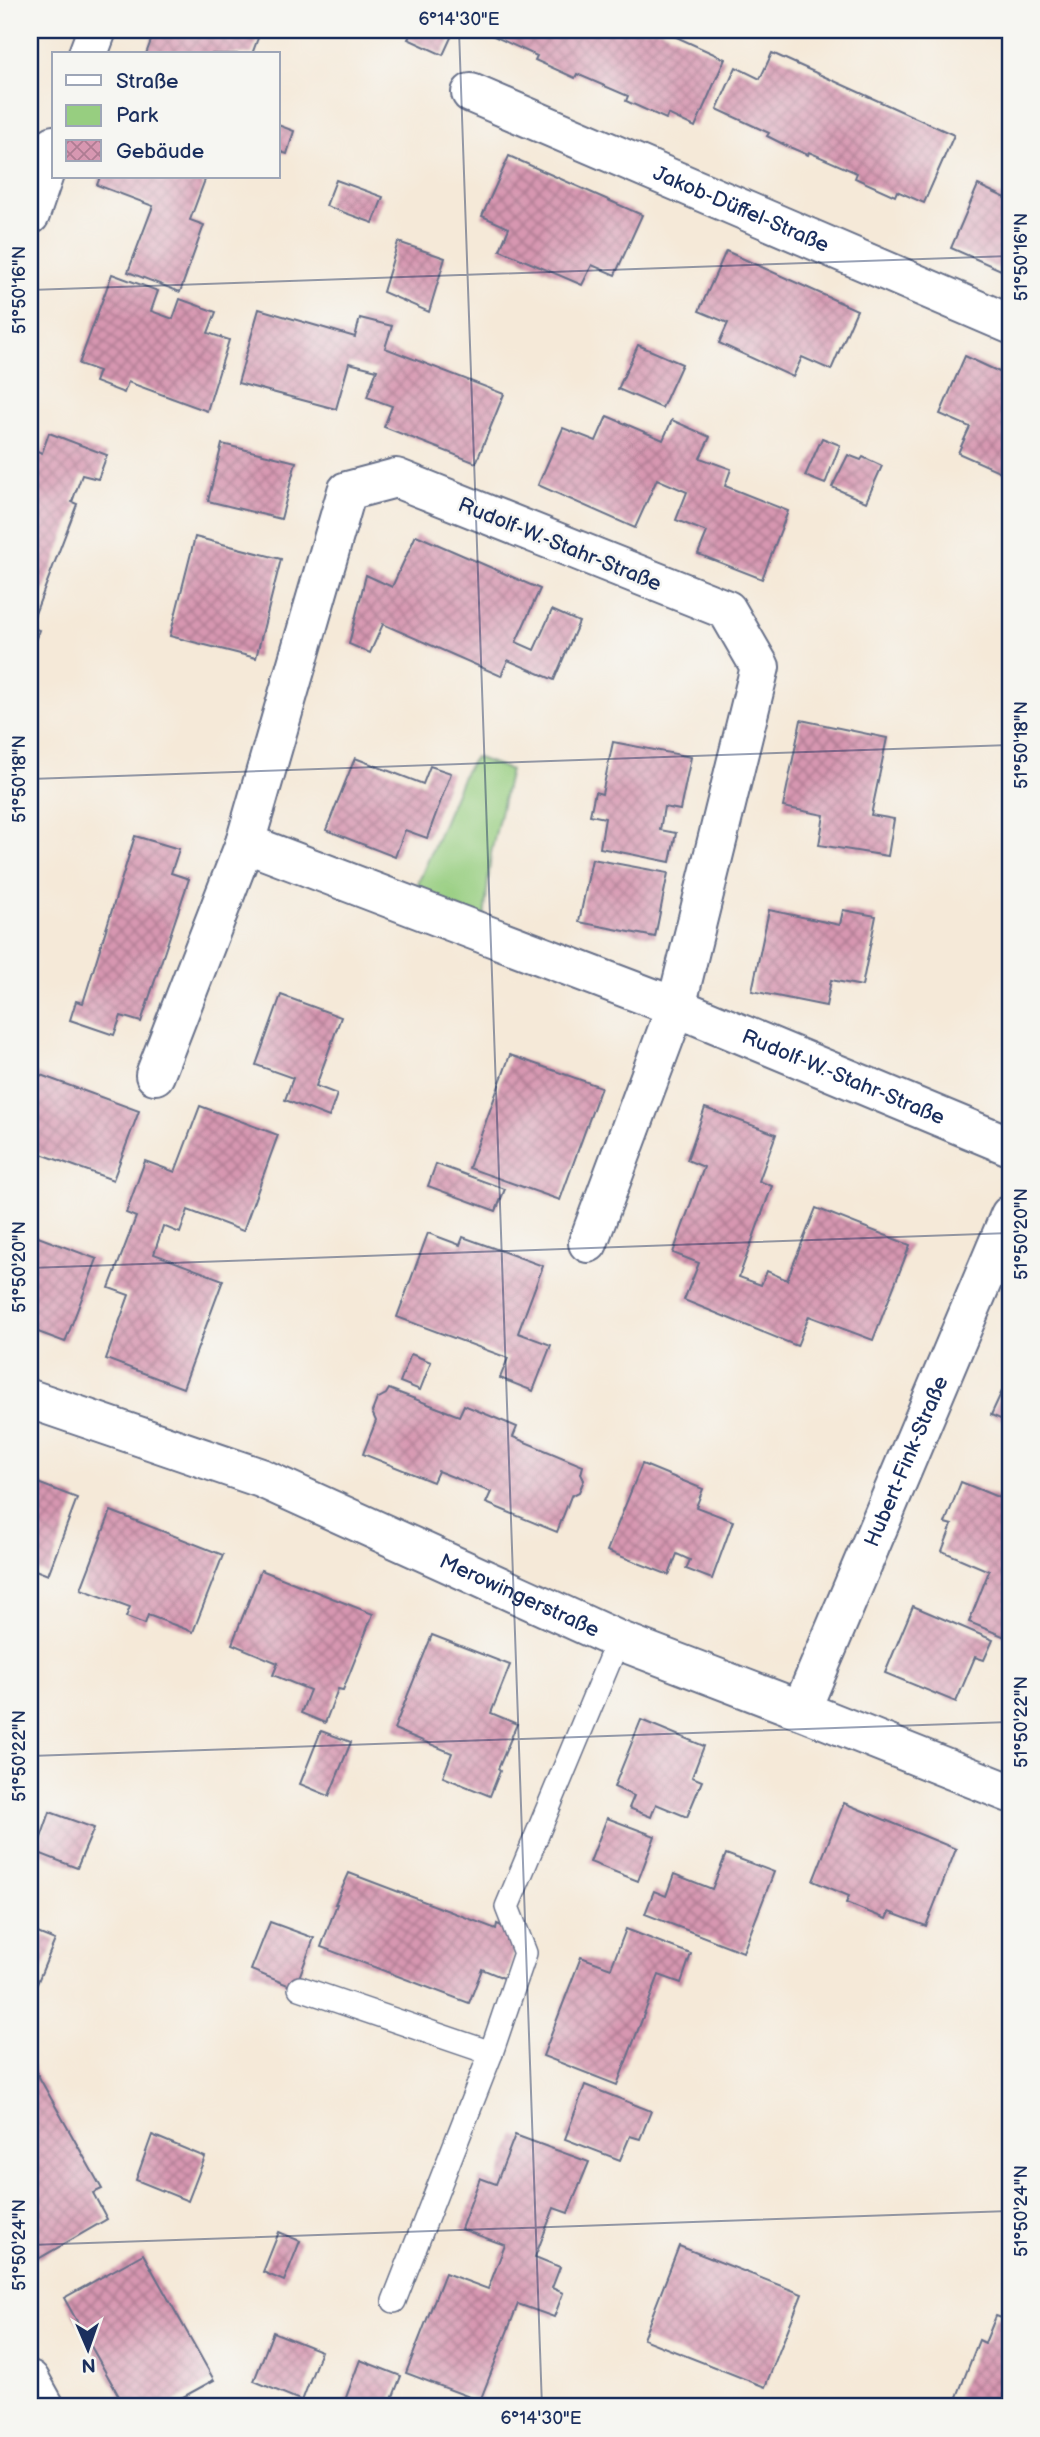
<svg xmlns="http://www.w3.org/2000/svg" width="1040" height="2437" viewBox="0 0 1040 2437" font-family="'Balsamiq Sans',sans-serif">
  <style>
    .green { fill: #97ce80; stroke: #597e6f; stroke-width: 2 }
    .building { fill: url(#building-cross-hatch) }
    .lines { fill: none; stroke-linecap: round; stroke-linejoin: round }
    .lane-casing { stroke: #677089; stroke-width: 26 }
    .street-casing { stroke: #677089; stroke-width: 42 }
    .lane { stroke: #fff; stroke-width: 23 }
    .street { stroke: #fff; stroke-width: 38 }
    .ticks { fill: none; stroke: #1b2f5e; stroke-width: 2; stroke-opacity: 0.45 }
    .labels { text-anchor: middle; stroke-width: 5; stroke-linejoin: round; paint-order: stroke }
    .street-label { font-size: 21px; fill: #1b2f5e; stroke: #f6f6f2 }
    .neatline { fill: none; stroke: #1b2f5e; stroke-width: 2.5 }
    .ticks-label { font-size: 18px; text-anchor: middle; fill: #1b2f5e }
  </style>
  <defs>
    <pattern id="building-cross-hatch" width="8" height="8" patternUnits="userSpaceOnUse" patternTransform="scale(1.75)"><rect width="8" height="8" fill="#d797b1"/><path d="M0 0l8 8M0 8l8-8" fill="none" stroke="#ae7c93"/></pattern>
  </defs>
  <rect width="100%" height="100%" fill="#f6f6f2"/>
  <filter id="ink" filterUnits="userSpaceOnUse"><feTurbulence type="fractalNoise" baseFrequency=".0143" numOctaves="2"/><feDisplacementMap in="SourceGraphic" scale="14" xChannelSelector="R" yChannelSelector="G"/><feConvolveMatrix kernelMatrix="1 2 1 2 8 2 1 2 1" color-interpolation-filters="sRGB"/></filter>
  <filter id="wash" filterUnits="userSpaceOnUse"><feTurbulence type="fractalNoise" baseFrequency=".00686" numOctaves="4" result="noise"/><feDisplacementMap in="SourceGraphic" scale="28" xChannelSelector="R" yChannelSelector="G"/><feGaussianBlur stdDeviation="1.57" result="paint"/><feColorMatrix in="noise" values="0 0 0 0 0 0 0 0 0 0 0 0 0 0 0 0 0 1.4 0 .05"/><feComposite in="paint" operator="in"/></filter>
  <g filter="url(#wash)">
    <rect width="100%" height="100%" fill="#f5e9d8"/>
    <!-- green -->
    <polygon class="green" points="475,757 510,770 491,853 484,919 415,891 464,773"/>
    <g id="blocks">
      <!-- building -->
      <g class="building">
        <polygon points="155,30 261,30 252,54 146,54"/>
        <polygon points="413,30 450,30 454,31 443,55 408,39"/>
        <polygon points="488,30 661,30 725,59 695,127 668,114 666,119 626,101 628,96 577,74 575,78 535,60 537,56 487,33"/>
        <polygon points="772,53 954,135 924,203 897,191 895,196 855,178 857,173 809,152 808,155 787,146 767,136 769,133 717,109 736,67 760,79"/>
        <polygon points="278,125 294,131 287,154 278,151"/>
        <polygon points="509,156 642,215 615,275 592,265 582,285 500,250 509,228 482,216"/>
        <polygon points="100,177 206,177 190,220 204,225 180,292 128,272 153,206 97,185"/>
        <polygon points="336,180 383,197 373,223 326,206"/>
        <polygon points="978,185 1010,200 1010,274 951,248"/>
        <polygon points="398,242 445,258 429,312 383,292"/>
        <polygon points="726,251 857,310 831,370 802,357 793,377 719,343 728,323 699,311"/>
        <polygon points="112,274 158,291 151,311 173,319 180,299 216,312 208,333 229,340 207,411 128,382 124,393 95,382 99,371 79,364"/>
        <polygon points="259,309 355,337 360,318 392,326 385,348 504,394 476,463 384,427 392,406 367,397 377,370 349,363 336,409 238,383"/>
        <polygon points="638,345 682,364 662,408 618,389"/>
        <polygon points="965,356 1010,377 1010,476 958,453 970,427 940,414"/>
        <polygon points="607,416 663,440 672,420 710,437 700,458 731,469 725,486 788,511 762,579 698,554 707,532 676,520 687,492 657,479 635,528 538,485 563,428 596,441"/>
        <polygon points="49,433 107,455 98,479 82,475 72,502 77,504 30,627 39,630 30,654 30,448 42,453"/>
        <polygon points="822,438 840,445 825,484 805,476"/>
        <polygon points="222,444 296,462 281,519 208,501"/>
        <polygon points="848,455 861,460 863,457 882,466 866,502 832,487"/>
        <polygon points="416,535 540,589 516,642 534,650 552,610 579,622 554,680 508,660 501,676 383,624 370,653 349,644 366,575 392,587"/>
        <polygon points="195,537 281,559 256,658 170,636"/>
        <polygon points="801,720 887,738 871,815 894,819 888,856 819,845 824,815 783,807"/>
        <polygon points="613,742 691,757 680,810 664,807 660,830 676,833 670,862 600,848 605,818 590,815 595,792 602,794"/>
        <polygon points="355,758 423,784 430,766 451,773 427,838 405,830 395,857 326,830"/>
        <polygon points="135,836 179,849 171,873 189,879 141,1022 121,1016 114,1035 70,1020 76,1001 83,1003"/>
        <polygon points="592,859 668,873 655,937 579,922"/>
        <polygon points="769,910 840,925 843,910 876,916 862,986 831,980 826,1006 752,991"/>
        <polygon points="281,995 341,1017 316,1086 337,1094 329,1117 285,1100 293,1078 256,1065"/>
        <polygon points="510,1055 601,1087 560,1200 469,1168"/>
        <polygon points="35,1073 139,1111 113,1180 30,1150 30,1088"/>
        <polygon points="200,1106 278,1135 243,1231 188,1210 180,1233 163,1226 154,1254 223,1280 183,1388 106,1359 129,1295 109,1288 136,1217 126,1213 145,1161 175,1172"/>
        <polygon points="705,1108 776,1134 759,1181 772,1186 739,1277 761,1285 767,1271 787,1280 816,1208 910,1245 873,1340 809,1316 797,1346 684,1300 699,1263 673,1253 704,1167 687,1160"/>
        <polygon points="436,1164 505,1189 496,1211 428,1186"/>
        <polygon points="428,1233 460,1245 463,1237 543,1266 518,1333 551,1345 533,1391 500,1378 508,1358 397,1317"/>
        <polygon points="30,1234 97,1259 65,1342 30,1329"/>
        <polygon points="411,1354 431,1362 420,1390 400,1382"/>
        <polygon points="1010,1374 1010,1423 991,1415"/>
        <polygon points="389,1389 459,1416 464,1405 517,1427 513,1437 583,1466 581,1474 584,1480 579,1492 571,1496 557,1532 486,1503 491,1492 438,1471 433,1482 363,1454 376,1421 372,1412 377,1399 386,1394"/>
        <polygon points="642,1464 703,1489 696,1507 733,1521 712,1579 686,1569 690,1560 677,1554 669,1575 607,1551"/>
        <polygon points="30,1480 77,1498 48,1575 30,1568"/>
        <polygon points="961,1482 1010,1502 1010,1639 969,1622 989,1571 942,1551 952,1525 945,1523"/>
        <polygon points="111,1511 223,1555 193,1632 148,1615 145,1624 126,1617 130,1607 81,1589"/>
        <polygon points="261,1570 373,1614 343,1690 338,1689 325,1723 301,1713 310,1690 273,1675 278,1663 232,1644"/>
        <polygon points="913,1606 993,1640 984,1660 975,1657 956,1702 885,1673"/>
        <polygon points="432,1635 510,1665 491,1713 517,1724 498,1769 500,1771 490,1796 443,1777 452,1753 394,1729"/>
        <polygon points="641,1720 704,1746 692,1777 702,1781 687,1817 656,1804 651,1817 629,1808 634,1796 614,1787"/>
        <polygon points="321,1731 351,1742 329,1796 300,1784"/>
        <polygon points="844,1803 956,1849 926,1926 889,1912 886,1919 846,1903 849,1896 813,1881"/>
        <polygon points="50,1812 94,1828 77,1868 36,1852"/>
        <polygon points="607,1818 655,1836 638,1881 590,1862"/>
        <polygon points="726,1854 774,1872 743,1952 645,1914 654,1891 666,1896 674,1874 712,1889"/>
        <polygon points="349,1873 496,1929 497,1924 511,1930 516,1946 506,1979 482,1969 469,2003 321,1947 337,1904 335,1904"/>
        <polygon points="270,1922 314,1938 295,1988 251,1970"/>
        <polygon points="626,1929 691,1954 681,1983 659,1975 617,2085 543,2056 581,1957 611,1968"/>
        <polygon points="30,1930 55,1940 37,1984 30,1981"/>
        <polygon points="30,2061 102,2189 93,2193 107,2219 38,2259 30,2244"/>
        <polygon points="585,2085 651,2111 640,2139 630,2136 620,2160 565,2139"/>
        <polygon points="152,2135 205,2157 188,2201 136,2180"/>
        <polygon points="515,2135 589,2162 568,2213 554,2208 535,2257 560,2267 552,2288 563,2293 554,2317 518,2304 480,2401 406,2373 445,2273 488,2289 505,2245 461,2229 480,2178 496,2184"/>
        <polygon points="279,2232 300,2241 284,2281 263,2272"/>
        <polygon points="679,2246 802,2294 765,2387 643,2339"/>
        <polygon points="143,2254 214,2380 165,2407 125,2407 64,2298"/>
        <polygon points="996,2316 1010,2321 1010,2407 960,2407 963,2400 957,2397 979,2340 985,2343"/>
        <polygon points="273,2332 321,2351 302,2401 254,2381"/>
        <polygon points="360,2360 401,2376 389,2407 356,2407 344,2403"/>
      </g>
    </g>
  </g>
  <g filter="url(#ink)">
    <use href="#blocks" fill-opacity="0" stroke="#677089" stroke-width="2"/>
    <g class="lines">
      <defs>
        <g id="lane">
          <polyline points="300,1988 491,2053"/>
          <polyline points="394,2301 491,2053 525,1953 507,1907 618,1640"/>
        </g>
        <g id="street">
          <polyline points="88,54 97,30"/>
          <path id="s1" d="M 471,93 L 1010,324"/>
          <polyline points="30,215 54,145"/>
          <polyline points="155,1075 245,843"/>
          <path id="s2" d="M 588,1243 L 676,1007 L 760,667 L 727,610 L 396,478 L 347,491 L 245,843 L 676,1007 L 1010,1146"/>
          <path id="s3" d="M 30,1399 L 261,1478 L 618,1640 L 801,1710 L 1010,1793"/>
          <path id="s4" d="M 801,1710 L 1010,1215"/>
          <polyline points="30,2380 45,2407"/>
        </g>
      </defs>
      <!-- lane casing -->
      <use href="#lane" class="lane-casing"/>
      <!-- street casing -->
      <use href="#street" class="street-casing"/>
      <!-- lane -->
      <use href="#lane" class="lane"/>
      <!-- street -->
      <use href="#street" class="street"/>
    </g>
  </g>
  <!-- ticks -->
  <path class="ticks" d="M 459,30 L 542,2407M 30,290 L 1010,256M 30,779 L 1010,745M 30,1268 L 1010,1233M 30,1756 L 1010,1722M 30,2245 L 1010,2211"/>
  <g class="labels">
    <!-- street labels -->
    <g class="street-label">
      <text dy="7" stroke="none"><textPath href="#s1" startOffset="294">Jakob-Düffel-Straße</textPath></text>
      <text transform="translate(560 544) rotate(22)" y="7">Rudolf-W.-Stahr-Straße</text>
      <text dy="7" stroke="none"><textPath href="#s2" startOffset="2084">Rudolf-W.-Stahr-Straße</textPath></text>
      <text dy="7" stroke="none"><textPath href="#s4" startOffset="270">Hubert-Fink-Straße</textPath></text>
      <text dy="7" stroke="none"><textPath href="#s3" startOffset="528">Merowingerstraße</textPath></text>
    </g>
  </g>
  <!-- margin -->
  <rect width="1040" height="2437" fill="none" stroke="#f6f6f2" stroke-width="77"/>
  <!-- legend -->
  <rect x="52" y="52" width="228" height="126" fill="#f6f6f2" stroke="#9ea6b7" stroke-width="2"/>
  <rect x="66" y="75" width="35" height="10" fill="#ffffff" stroke="#9ea6b7" stroke-width="2"/>
  <text x="116" y="88" font-size="21" fill="#1b2f5e">Straße</text>
  <rect x="66" y="105" width="35" height="21" fill="#97ce80" stroke="#9ea6b7" stroke-width="2"/>
  <text x="116" y="122" font-size="21" fill="#1b2f5e">Park</text>
  <rect x="66" y="140" width="35" height="21" fill="url(#building-cross-hatch)" stroke="#9ea6b7" stroke-width="2"/>
  <text x="116" y="158" font-size="21" fill="#1b2f5e">Gebäude</text>
  <!-- north arrow -->
  <g transform="translate(88 2349) rotate(178)" stroke="#f6f6f2" stroke-width="5" paint-order="stroke">
  <path d="M0-5L12 26L0 18L-12 26Z" fill="#1b2f5e"/>
  <text y="-10" font-size="19" font-weight="bold" text-anchor="middle" fill="#1b2f5e">N</text>
  </g>
  <rect x="38" y="38" width="964" height="2360" class="neatline"/>
  <g class="ticks-label">
    <text x="459" y="25">6°14'30"E</text>
    <text transform="translate(1021 257) rotate(-90)" y="6">51°50'16"N</text>
    <text transform="translate(19 290) rotate(-90)" y="6">51°50'16"N</text>
    <text transform="translate(1021 745) rotate(-90)" y="6">51°50'18"N</text>
    <text transform="translate(19 779) rotate(-90)" y="6">51°50'18"N</text>
    <text transform="translate(1021 1234) rotate(-90)" y="6">51°50'20"N</text>
    <text transform="translate(19 1267) rotate(-90)" y="6">51°50'20"N</text>
    <text transform="translate(1021 1722) rotate(-90)" y="6">51°50'22"N</text>
    <text transform="translate(19 1756) rotate(-90)" y="6">51°50'22"N</text>
    <text transform="translate(1021 2211) rotate(-90)" y="6">51°50'24"N</text>
    <text transform="translate(19 2245) rotate(-90)" y="6">51°50'24"N</text>
    <text x="541" y="2424">6°14'30"E</text>
  </g>
</svg>
